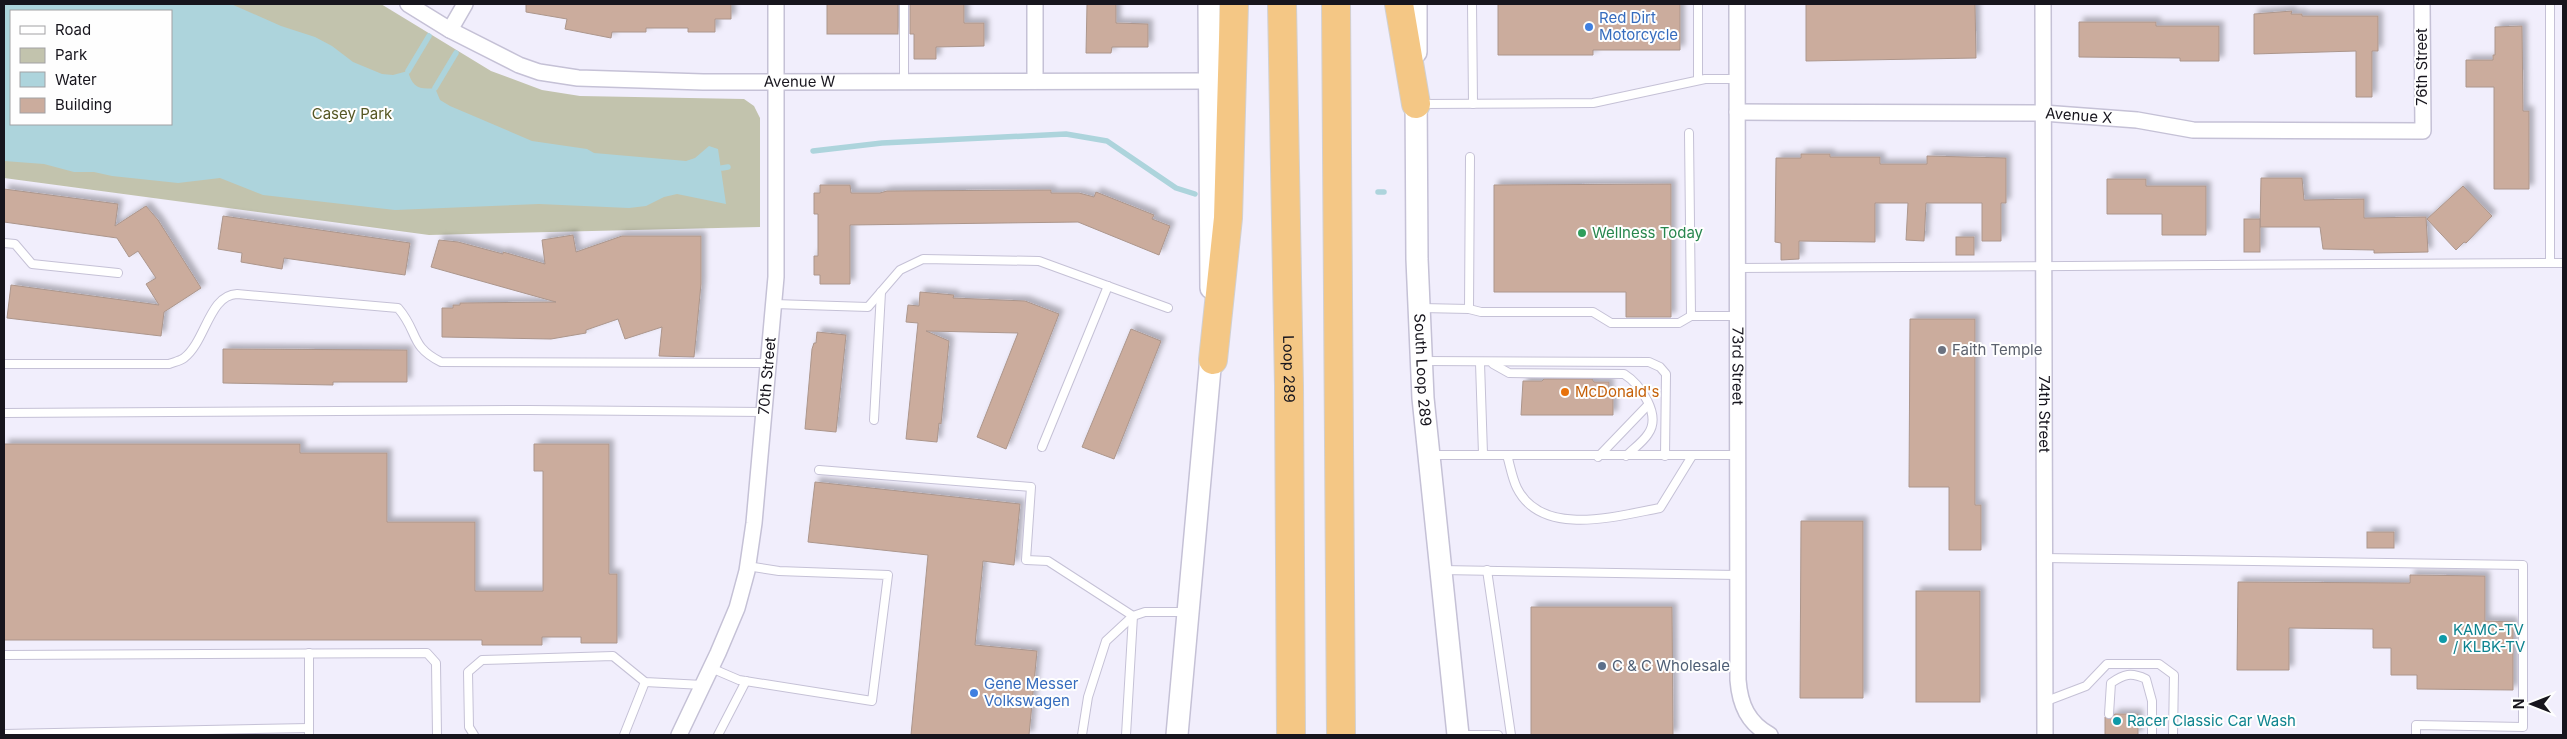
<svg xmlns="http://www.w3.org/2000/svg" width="2567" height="739" viewBox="0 0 2567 739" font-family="Inter,sans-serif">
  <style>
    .green { fill: #c2c3ad; fill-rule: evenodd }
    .water { fill: #add4dc; fill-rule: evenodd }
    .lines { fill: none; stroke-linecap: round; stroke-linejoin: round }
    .stream { stroke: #add4dc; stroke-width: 5.5 }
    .building { fill: #cbac9d; stroke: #ac968c; filter: url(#shadow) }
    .service-casing { stroke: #c5c1d6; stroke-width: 10 }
    .minor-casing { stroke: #c5c1d6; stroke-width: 18 }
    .secondary-casing { stroke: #c5c1d6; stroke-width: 24 }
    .motorway-casing { stroke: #d1d0d2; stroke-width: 30 }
    .service { stroke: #fff; stroke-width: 8 }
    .minor { stroke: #fff; stroke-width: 15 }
    .secondary { stroke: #fff; stroke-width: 21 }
    .motorway { stroke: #f4c785; stroke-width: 28 }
    .shop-dot { fill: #3f7fe0; stroke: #fefefe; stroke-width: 2 }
    .leisure-dot { fill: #2e9e5b; stroke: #fefefe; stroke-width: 2 }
    .worship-dot { fill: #6b7280; stroke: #fefefe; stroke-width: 2 }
    .food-dot { fill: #e8710a; stroke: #fefefe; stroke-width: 2 }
    .culture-dot { fill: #0f9aa8; stroke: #fefefe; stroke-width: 2 }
    .service-dot { fill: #5c6f8a; stroke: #fefefe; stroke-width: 2 }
    .labels { text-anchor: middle; stroke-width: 4; stroke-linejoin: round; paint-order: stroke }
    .shop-label { font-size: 15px; fill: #366cbe; stroke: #fefefe; text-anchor: start }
    .street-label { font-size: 15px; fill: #17151d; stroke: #fefefe }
    .park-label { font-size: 15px; fill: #565724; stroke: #fefefe }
    .leisure-label { font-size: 15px; fill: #27864d; stroke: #fefefe; text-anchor: start }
    .worship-label { font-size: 15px; fill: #5b616d; stroke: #fefefe; text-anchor: start }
    .food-label { font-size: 15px; fill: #c56008; stroke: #fefefe; text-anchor: start }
    .culture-label { font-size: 15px; fill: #0d838f; stroke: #fefefe; text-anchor: start }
    .service-label { font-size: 15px; fill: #4e5e75; stroke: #fefefe; text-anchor: start }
  </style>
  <defs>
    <filter id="shadow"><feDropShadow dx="4.5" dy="-4.5" stdDeviation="2.5" flood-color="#0004"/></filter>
  </defs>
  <rect width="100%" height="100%" fill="#f1eefc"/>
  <!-- green -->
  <path class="green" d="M 4,4 L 381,4 L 491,71 L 542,90 L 580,96 L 744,99 L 754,106 L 760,118 L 760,227 L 429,235 L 4,178 ZM 11,11 L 171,11 L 171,124 L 11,124 Z"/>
  <!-- water -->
  <path class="water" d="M 4,4 L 231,4 L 281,26 L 315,37 L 332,46 L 353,62 L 382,74 L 393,75 L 408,71 C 412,87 419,90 435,88 L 440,100 L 450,106 L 532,141 L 587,149 L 594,153 L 686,161 L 695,158 L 709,146 L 718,149 L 726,204 L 677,194 L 664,197 L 646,206 L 629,208 L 539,204 L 395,210 L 263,195 L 220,178 L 178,183 L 112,176 L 94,172 L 74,172 L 44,164 L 4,161 ZM 11,11 L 171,11 L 171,124 L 11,124 Z"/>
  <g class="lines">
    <!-- stream -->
    <g class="stream">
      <polyline points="408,71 429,36"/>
      <polyline points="435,88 456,53"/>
      <polyline points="813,151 882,143 1066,134 1107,141 1176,188 1195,194"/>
      <polyline points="722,168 728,167"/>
      <polyline points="1378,192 1384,192"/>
    </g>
  </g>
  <!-- building -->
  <g class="building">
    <polygon points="526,4 731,4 731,19 715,19 715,32 688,32 688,28 646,28 646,32 612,32 611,38 565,29 567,19 526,12"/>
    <rect x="827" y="4" width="71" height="30"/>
    <polygon points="910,4 964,4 964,23 984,23 984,46 936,47 936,59 914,59 914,34 910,34"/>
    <polygon points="1087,4 1116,4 1116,23 1148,24 1148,47 1112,47 1111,53 1086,53"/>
    <polygon points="1498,4 1680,4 1680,50 1593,50 1593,55 1498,55"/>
    <polygon points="1806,4 1975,4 1976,58 1806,61"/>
    <polygon points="2292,11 2291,14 2302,14 2302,16 2378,16 2378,51 2372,51 2372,97 2356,97 2356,51 2254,54 2254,14"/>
    <polygon points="2079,22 2156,22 2156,26 2219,26 2219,61 2180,61 2180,58 2079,57"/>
    <polygon points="2522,26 2523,111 2529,111 2529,189 2494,189 2494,87 2466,87 2466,60 2493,60 2493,55 2495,55 2495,27"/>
    <polygon points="1801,154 1830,154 1830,157 1880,157 1880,164 1927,164 1927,156 2006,158 2006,203 2001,203 2001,241 1982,241 1982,203 1926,203 1924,241 1906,240 1908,203 1875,203 1875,242 1799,241 1799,259 1781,260 1781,243 1775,242 1776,158 1801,158"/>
    <polygon points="2261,178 2302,178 2304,200 2364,199 2364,218 2426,217 2428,252 2374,253 2374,250 2323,249 2320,227 2260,227"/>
    <polygon points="2107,179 2146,179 2146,186 2206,186 2206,235 2162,235 2162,214 2107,214"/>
    <polygon points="1671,184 1671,317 1626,317 1626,292 1494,292 1494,185"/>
    <polygon points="820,185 850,185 851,193 880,193 887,191 1044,190 1051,190 1051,193 1079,193 1094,197 1096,192 1154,215 1152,219 1170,226 1159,255 1078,222 850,225 850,284 820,284 820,275 814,275 814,256 818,256 818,214 814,214 814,193 820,193"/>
    <polygon points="2463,186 2492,216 2466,243 2464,242 2456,250 2427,219"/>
    <polygon points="4,189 118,204 115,226 146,206 158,220 201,288 164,312 161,336 7,318 11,285 159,305 146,284 156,278 138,251 129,257 117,238 4,222"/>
    <polygon points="223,216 410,243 405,275 284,258 282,269 241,262 242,253 218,249"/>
    <rect x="2244" y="219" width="16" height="33"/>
    <polygon points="573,235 576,252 622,236 701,236 701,284 694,357 659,356 662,327 625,339 618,319 586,330 586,333 551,339 442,337 442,308 453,308 453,305 460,305 460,303 556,302 431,267 439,240 458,242 503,254 503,252 545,264 542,240"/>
    <rect x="1956" y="237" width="18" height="18"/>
    <polygon points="920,292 954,295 953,298 1025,301 1059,314 1006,449 977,437 1018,333 926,331 949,341 941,424 939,423 937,442 906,439 918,323 906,322 908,305 919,306"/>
    <polygon points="1910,319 1975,319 1975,505 1981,505 1981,550 1949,550 1949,487 1909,487"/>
    <polygon points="1131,329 1161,341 1114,459 1082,447"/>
    <polygon points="817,332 846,335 836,432 805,429 812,349 814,343 816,343"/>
    <polygon points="223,349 407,350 407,382 333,382 333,385 223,383"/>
    <polygon points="1544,379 1592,379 1594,382 1609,382 1609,397 1613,397 1613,415 1521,415 1523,381 1542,381"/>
    <polygon points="4,444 300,444 300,453 387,453 387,522 475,522 475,591 543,591 543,471 534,471 534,444 609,444 609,574 617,574 617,643 581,643 581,637 542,637 542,645 482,645 482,640 4,640"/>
    <polygon points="815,482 1020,504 1014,565 983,561 975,645 1037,651 1029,735 911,735 928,555 808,542"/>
    <polygon points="1801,521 1863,521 1863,698 1800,698"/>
    <rect x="2367" y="532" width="27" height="16"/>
    <polygon points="2410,575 2485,576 2485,621 2513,622 2513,690 2417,689 2417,675 2391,675 2391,648 2373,648 2373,629 2289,628 2289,670 2237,670 2238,582 2410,583"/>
    <rect x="1916" y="591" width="64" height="111"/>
    <polygon points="1531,607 1672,607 1673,735 1531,735"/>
    <polygon points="2115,714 2138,714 2138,735 2105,735 2105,717 2111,719"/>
  </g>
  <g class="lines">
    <defs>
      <g id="service">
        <polyline points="904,4 904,83"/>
        <polyline points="1472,4 1473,104"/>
        <polyline points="2550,4 2550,263 2563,263"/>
        <polyline points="1698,80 1698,4"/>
        <polyline points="1421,104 1593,103 1705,79 1737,79"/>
        <polyline points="1689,133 1691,316"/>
        <polyline points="4,243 15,244 32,264 118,273"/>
        <polyline points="1737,268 2550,263"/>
        <polyline points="774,304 868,307 900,270 923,259 1039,261 1168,308"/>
        <polyline points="1422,308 1469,309 1481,312 1593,312 1611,323 1679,323 1691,316 1737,316"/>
        <polyline points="1469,309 1470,157"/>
        <polyline points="1424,361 1649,362 1660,367 1666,374 1665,456"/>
        <polyline points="1480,363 1483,454"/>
        <path d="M 4,364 L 169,364 C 174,362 180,361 184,358 C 206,341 209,295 237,294 L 398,308 C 419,332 409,346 441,362 L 770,363"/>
        <path d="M 1493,364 L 1509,373 L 1624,374 C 1640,384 1662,415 1648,434 C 1643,442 1633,449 1626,456"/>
        <polyline points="4,413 529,410 765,412"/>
        <polyline points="874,420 881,292"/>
        <polyline points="1042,447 1108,286"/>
        <polyline points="1431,455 1738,455"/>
        <path d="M 1507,455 C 1510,465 1512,478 1517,488 C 1542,538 1617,516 1660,508 L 1692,456"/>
        <polyline points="1598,457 1648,405"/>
        <polyline points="819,470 1031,487 1026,560 1048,561 1133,616 1106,641 1088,697 1082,735"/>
        <polyline points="2044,558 2523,565 2523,727 2416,725 2416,735"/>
        <polyline points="1442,570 1738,575"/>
        <polyline points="1487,570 1511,735"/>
        <polyline points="309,653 309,735"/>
        <polyline points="4,655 427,653 436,663 437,735"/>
        <polyline points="711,668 739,680 872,701 888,575 779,571 747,566"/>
        <polyline points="2044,702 2086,686 2107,664 2159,664 2174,675 2173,735"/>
        <path d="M 2109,714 L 2111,683 C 2124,674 2131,672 2146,679 L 2152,701 L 2152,735"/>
        <polyline points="4,734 309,728"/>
        <polyline points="474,735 469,727 468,672 482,660 613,656 645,682 703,685"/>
        <polyline points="624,735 645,682"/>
        <polyline points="718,735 746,681"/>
        <polyline points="1126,735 1133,616 1145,612 1186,612"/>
        <polyline points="1460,735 1498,735"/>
      </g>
      <g id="minor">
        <path id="s1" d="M 408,4 L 450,30 L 519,65 L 539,72 L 578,78 L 703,82 L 1208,81"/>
        <polyline points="1035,4 1035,81"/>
        <path id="s2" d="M 1737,4 L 1738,680 C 1740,705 1748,723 1770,735"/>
        <path id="s3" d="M 2043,4 L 2045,735"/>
        <polyline points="450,30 465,4"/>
        <path id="s4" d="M 1737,112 L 2043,113 L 2137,120 L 2193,130 L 2423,131 L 2422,4"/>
        <path id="s5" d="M 679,735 L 718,653 L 737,608 L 747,571 L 754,523 L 776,277 L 776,4"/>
      </g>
      <g id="secondary">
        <polyline points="1209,4 1211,288"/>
        <polyline points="1416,4 1416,52"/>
        <path id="s6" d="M 1416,90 L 1417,259 L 1423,398 L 1458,735"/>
        <polyline points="1177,735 1212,346"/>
      </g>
      <g id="motorway">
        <path id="s7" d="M 1282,4 L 1289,386 L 1291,735"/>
        <polyline points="1336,4 1341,735"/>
        <polyline points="1399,4 1416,104"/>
        <polyline points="1213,360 1228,218 1234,4"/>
      </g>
    </defs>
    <!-- service casing -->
    <use href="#service" class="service-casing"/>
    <!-- minor casing -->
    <use href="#minor" class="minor-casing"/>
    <!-- secondary casing -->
    <use href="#secondary" class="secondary-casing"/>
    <!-- motorway casing -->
    <use href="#motorway" class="motorway-casing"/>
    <!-- service -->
    <use href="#service" class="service"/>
    <!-- minor -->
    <use href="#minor" class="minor"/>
    <!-- secondary -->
    <use href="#secondary" class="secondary"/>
    <!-- motorway -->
    <use href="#motorway" class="motorway"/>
  </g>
  <!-- markers -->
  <g class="shop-dot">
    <circle cx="1589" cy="27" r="5"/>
    <circle cx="974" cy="693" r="5"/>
  </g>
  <circle class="leisure-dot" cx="1582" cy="233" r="5"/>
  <circle class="worship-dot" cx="1942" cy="350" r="5"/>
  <circle class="food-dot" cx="1565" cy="392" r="5"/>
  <g class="culture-dot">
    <circle cx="2443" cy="639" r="5"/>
    <circle cx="2117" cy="721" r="5"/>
  </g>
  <circle class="service-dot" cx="1602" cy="666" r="5"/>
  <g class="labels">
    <!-- shop labels -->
    <g class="shop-label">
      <text x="1599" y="23">Red Dirt<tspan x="1599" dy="17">Motorcycle</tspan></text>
      <text x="984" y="689">Gene Messer<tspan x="984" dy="17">Volkswagen</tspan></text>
    </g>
    <!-- street labels -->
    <g class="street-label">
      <text transform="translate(2422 67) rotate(-90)" y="5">76th Street</text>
      <text dy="5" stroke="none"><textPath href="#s1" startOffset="409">Avenue W</textPath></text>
      <text dy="5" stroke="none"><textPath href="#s4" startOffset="342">Avenue X</textPath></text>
      <text dy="5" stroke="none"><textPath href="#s2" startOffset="362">73rd Street</textPath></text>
      <text dy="5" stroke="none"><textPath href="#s7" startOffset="365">Loop 289</textPath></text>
      <text dy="5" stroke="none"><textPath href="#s6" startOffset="280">South Loop 289</textPath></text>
      <text dy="5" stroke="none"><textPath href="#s5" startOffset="374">70th Street</textPath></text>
      <text dy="5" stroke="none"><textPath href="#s3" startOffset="410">74th Street</textPath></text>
    </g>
    <!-- park labels -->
    <g class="park-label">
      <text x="352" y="119">Casey Park</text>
    </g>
    <!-- leisure labels -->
    <g class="leisure-label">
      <text x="1592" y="238">Wellness Today</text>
    </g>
    <!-- worship labels -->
    <g class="worship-label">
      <text x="1952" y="355">Faith Temple</text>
    </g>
    <!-- food labels -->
    <g class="food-label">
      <text x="1575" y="397">McDonald's</text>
    </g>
    <!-- culture labels -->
    <g class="culture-label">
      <text x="2453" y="635">KAMC-TV<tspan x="2453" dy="17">/ KLBK-TV</tspan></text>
      <text x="2127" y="726">Racer Classic Car Wash</text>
    </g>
    <!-- service labels -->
    <g class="service-label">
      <text x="1612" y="671">C &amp; C Wholesale</text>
    </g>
  </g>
  <!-- border -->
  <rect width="2567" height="739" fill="none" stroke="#17151d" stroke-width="10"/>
  <!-- legend -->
  <rect x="10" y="10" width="162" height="115" fill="#fefefe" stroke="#a2a1a4"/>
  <rect x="20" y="26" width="25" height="8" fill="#ffffff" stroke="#a2a1a4"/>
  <text x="55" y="35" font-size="15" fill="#17151d">Road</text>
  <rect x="20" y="48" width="25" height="15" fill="#c2c3ad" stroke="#a2a1a4"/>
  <text x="55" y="60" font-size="15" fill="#17151d">Park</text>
  <rect x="20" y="72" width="25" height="15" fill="#add4dc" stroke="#a2a1a4"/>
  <text x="55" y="85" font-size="15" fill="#17151d">Water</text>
  <rect x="20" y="98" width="25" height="15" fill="#cbac9d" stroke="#a2a1a4"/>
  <text x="55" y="110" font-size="15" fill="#17151d">Building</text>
  <!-- north arrow -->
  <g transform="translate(2532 704) rotate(270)" stroke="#fefefe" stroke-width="4" paint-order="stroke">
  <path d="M0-4L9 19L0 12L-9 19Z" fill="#17151d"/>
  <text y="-8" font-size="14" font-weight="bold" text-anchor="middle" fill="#17151d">N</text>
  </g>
</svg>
